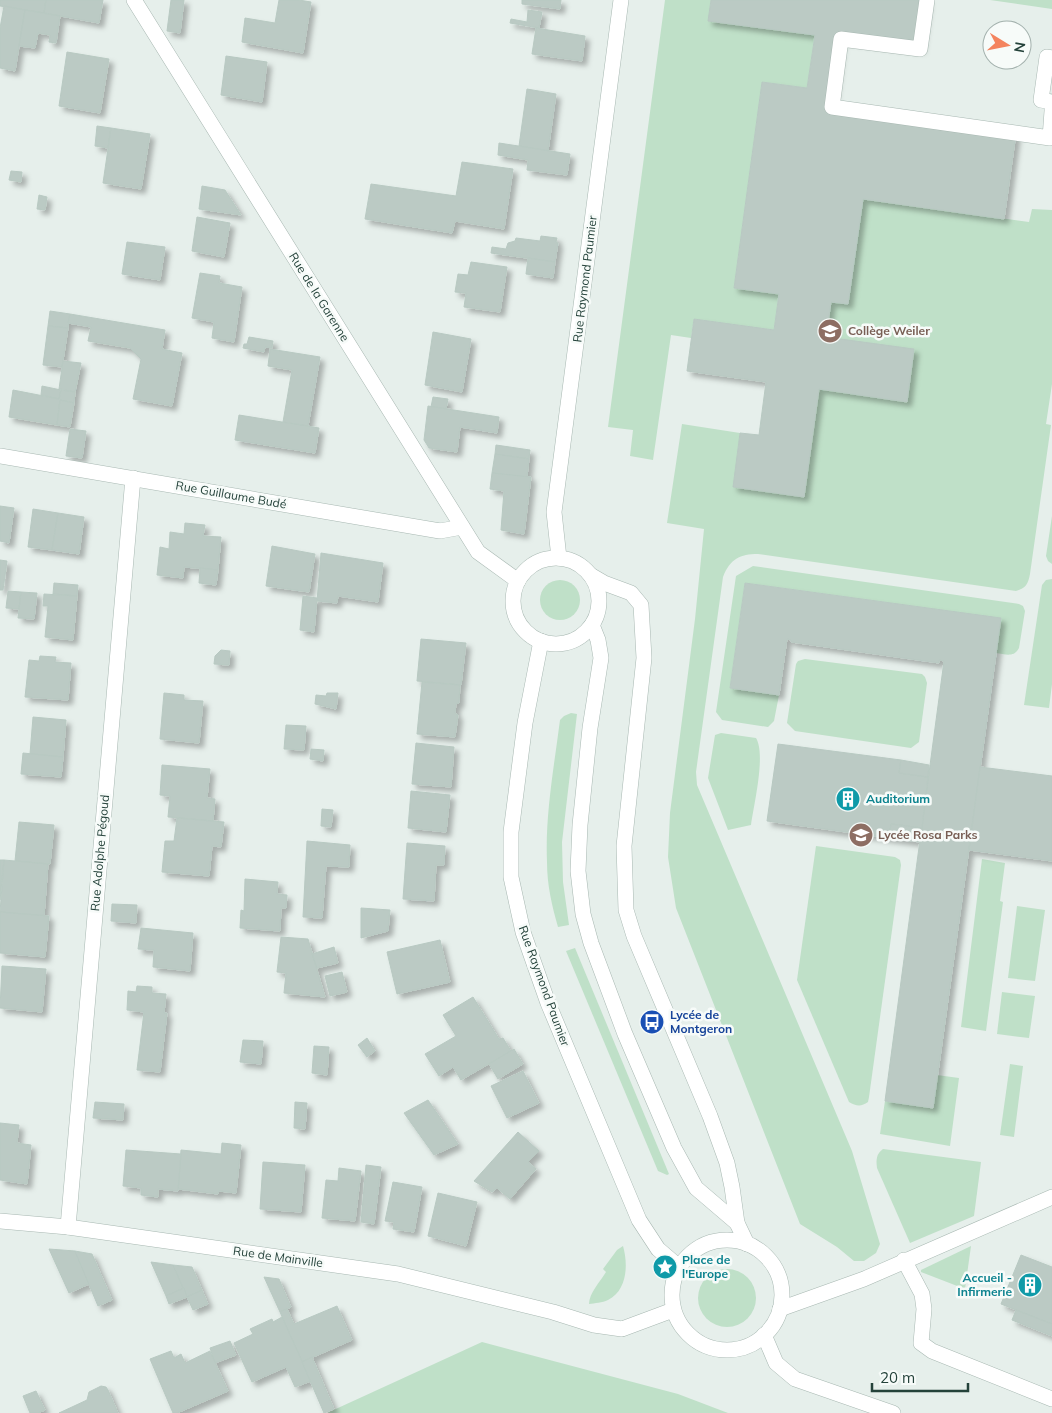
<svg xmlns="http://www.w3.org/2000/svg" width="1052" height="1413" viewBox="0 0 1052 1413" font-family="Mulish,sans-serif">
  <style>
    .green { fill: #bfe0c8 }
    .building { fill: #bbcac4; stroke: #b8c9c2; filter: url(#shadow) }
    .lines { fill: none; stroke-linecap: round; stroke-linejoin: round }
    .lane-casing { stroke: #a8b8b2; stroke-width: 16 }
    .street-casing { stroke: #a8b8b2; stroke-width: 16 }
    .lane { stroke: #fff; stroke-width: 15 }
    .street { stroke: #fff; stroke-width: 15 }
    .labels { text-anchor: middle; stroke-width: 5; stroke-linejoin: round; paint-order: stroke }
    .street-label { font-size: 12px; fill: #24423a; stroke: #f7fbf9 }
    .education-label { font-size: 12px; font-weight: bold; fill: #785e54; stroke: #f7fbf9; text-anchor: start }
    .culture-label { font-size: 12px; font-weight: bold; fill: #0d838f; stroke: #f7fbf9; text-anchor: start }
    .transit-label { font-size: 12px; font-weight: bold; fill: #164399; stroke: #f7fbf9; text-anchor: start }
  </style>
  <defs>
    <filter id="shadow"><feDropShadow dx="4.5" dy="4.5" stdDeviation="2.5" flood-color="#0004"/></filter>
  </defs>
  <rect width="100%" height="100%" fill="#e6efeb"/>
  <!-- green -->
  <g class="green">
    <polygon points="665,0 711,0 709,21 815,35 807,88 762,82 734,288 779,294 774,330 694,319 691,338 671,335 653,460 630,456 633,430 608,427"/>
    <polygon points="990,0 1052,0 1052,9"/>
    <path d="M 863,199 L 1029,222 L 1032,209 L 1052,210 L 1052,384 L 1046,424 L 1051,425 L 1030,574 C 1028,584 1026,588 1016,591 L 758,554 C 740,554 730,559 723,577 L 696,772 L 697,785 L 852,1151 L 880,1244 L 876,1253 L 864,1261 L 854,1261 L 837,1247 L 800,1224 L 676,908 L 668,857 L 670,813 L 695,619 L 704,529 L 667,523 L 682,424 L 740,433 L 734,487 L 804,497 L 819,389 L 907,401 L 826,337 L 831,302 L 848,304 Z"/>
    <polygon points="1052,516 1052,564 1048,561 1046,556"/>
    <path d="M 753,566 L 1019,604 L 1023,606 L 1025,611 L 1019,648 C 1014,658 1005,654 996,653 L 1000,618 L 745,583 L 730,688 L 779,695 L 774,721 L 768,727 L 722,720 L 716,712 L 736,576 Z"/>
    <polygon points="1052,579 1052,684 1049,708 1024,705 1042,585 1046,580"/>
    <circle cx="560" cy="600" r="20"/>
    <polygon points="805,659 922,674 925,677 927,683 919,742 911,748 795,731 787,723 796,664 798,661"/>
    <path d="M 571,713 L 577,714 L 562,842 L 563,882 L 569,925 L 558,927 C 552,906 547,885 547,862 C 545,815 554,767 560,720 L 564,716 Z"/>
    <path d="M 721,733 L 756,738 C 766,754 754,804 751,825 L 728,830 L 708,778 L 715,735 Z"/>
    <path d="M 816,846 L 895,857 L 900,860 L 901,865 L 869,1097 L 868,1102 C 861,1107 856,1106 849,1102 L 797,980 Z"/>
    <polygon points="982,859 1005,863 1000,901 1003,902 986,1031 961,1027"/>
    <polygon points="1017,906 1045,910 1035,981 1008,978"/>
    <polygon points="575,948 669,1174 667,1175 658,1171 566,951"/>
    <polygon points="1002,992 1035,996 1029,1038 997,1034"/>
    <polygon points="1010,1064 1023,1066 1014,1137 1000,1135"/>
    <polygon points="937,1075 959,1078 950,1146 880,1134 885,1101 933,1108"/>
    <path d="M 883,1149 L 981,1162 L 974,1216 L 910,1243 L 877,1168 C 876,1160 876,1154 883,1149 Z"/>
    <path d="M 623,1246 C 628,1263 628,1290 608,1300 C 602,1303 595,1303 589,1304 C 589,1293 600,1282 606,1272 L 603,1269 L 617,1250 Z"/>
    <polygon points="971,1246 965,1289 921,1272 921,1270"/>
    <circle cx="727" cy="1298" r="29"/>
    <polygon points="482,1342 678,1394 728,1413 327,1413"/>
  </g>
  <!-- building -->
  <g class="building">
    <polygon points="0,0 46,0 44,13 0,6"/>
    <polygon points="46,0 103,0 99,23 44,13"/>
    <polygon points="171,0 184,0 180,33 167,31"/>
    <polygon points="279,0 299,0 311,2 303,53 242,42 245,18 275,23"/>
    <polygon points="522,0 561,0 560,9 522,4"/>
    <polygon points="711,0 927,0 920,49 841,39 832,107 1016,133 1004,219 863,199 848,304 831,302 826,337 914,349 907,402 819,389 804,497 733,487 740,433 759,435 766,382 687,371 694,319 774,330 779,294 734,288 762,82 807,88 815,35 708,21"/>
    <polygon points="4,6 25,10 15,71 0,68 0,28"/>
    <polygon points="25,10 60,16 56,43 49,42 50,35 38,33 35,48 19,46"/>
    <polygon points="528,10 542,12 539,28 510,23 511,19 527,22"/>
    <polygon points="536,28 585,36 582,61 532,54"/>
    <polygon points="67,52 109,59 100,113 59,106"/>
    <polygon points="226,56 267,62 262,102 221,95"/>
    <polygon points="527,89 556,94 548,151 519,146"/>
    <polygon points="97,126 111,128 108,148 95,146"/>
    <polygon points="111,128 150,134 141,189 103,183"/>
    <polygon points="499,143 570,154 567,175 527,170 528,160 498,155"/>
    <polygon points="462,162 513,169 504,229 455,221 452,233 365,219 371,184 456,196"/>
    <polygon points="11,171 22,172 21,182 9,180"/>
    <polygon points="202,186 225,190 241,215 199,209"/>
    <polygon points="39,195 47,197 45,210 37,209"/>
    <polygon points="197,217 230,223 224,257 192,251"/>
    <polygon points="541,236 557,238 556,242 558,243 555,262 491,253 492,247 506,249 508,243 515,241 516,238 540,241"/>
    <polygon points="127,242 165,247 160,280 122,274"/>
    <polygon points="528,258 555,262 553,278 526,274"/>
    <polygon points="471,262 507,267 500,312 464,307 466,293 455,292 458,274 468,275"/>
    <polygon points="200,273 220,276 219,283 242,287 234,342 212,338 214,322 192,318"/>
    <polygon points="50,311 70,314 68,328 48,326"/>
    <polygon points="70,314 165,330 162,349 182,353 172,406 133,399 141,359 130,348 88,341 91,327 68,323"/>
    <polygon points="48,326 68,328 62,367 43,365"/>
    <polygon points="433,332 471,339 462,392 425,385"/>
    <polygon points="249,337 273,341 272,348 265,347 264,352 243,348 244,344 247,344"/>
    <polygon points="270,349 320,357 308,426 283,422 292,370 268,366"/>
    <polygon points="63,361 81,363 75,392 59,389"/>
    <polygon points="42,386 61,390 59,399 41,395"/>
    <polygon points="13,390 59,399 61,390 75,392 74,403 60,400 57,425 9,417"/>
    <polygon points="433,397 448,399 446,409 431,407"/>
    <polygon points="60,400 74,403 70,427 57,425"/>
    <polygon points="428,406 499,417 497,433 460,427 457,452 429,448 424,440"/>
    <polygon points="239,415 319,428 315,453 235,440"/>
    <polygon points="70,429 86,431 82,458 66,456"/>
    <polygon points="496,445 530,450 529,459 495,454"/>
    <polygon points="495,454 529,459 527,477 492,473"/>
    <polygon points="492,473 531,477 524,534 501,530 504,491 490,489"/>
    <polygon points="0,506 14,508 9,543 0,541"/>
    <polygon points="33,509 58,513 52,550 28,547"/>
    <polygon points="58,513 84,517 79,554 52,550"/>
    <polygon points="185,523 205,525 203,536 221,537 218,570 184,567 183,578 157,575 160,547 169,549 170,532 184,534"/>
    <polygon points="272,546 315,554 309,592 266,586"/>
    <polygon points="321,553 383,563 378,602 338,596 337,603 317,601"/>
    <polygon points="0,560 7,561 3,590 0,590"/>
    <polygon points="200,568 218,570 216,585 199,583"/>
    <polygon points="54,583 78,585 77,596 53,594"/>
    <polygon points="745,583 1001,618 933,1108 885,1101 944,661 939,660 939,663 791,642 791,640 787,639 779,695 730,688"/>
    <polygon points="8,591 21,592 19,609 6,608"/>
    <polygon points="21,592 37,593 34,619 18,618"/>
    <polygon points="44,594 77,596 73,640 45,637 48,606 43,606"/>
    <polygon points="303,596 317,598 314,632 300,630"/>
    <polygon points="421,639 466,643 461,685 417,681"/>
    <polygon points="221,650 230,651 229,665 214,664 215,656"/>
    <polygon points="40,656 56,657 55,662 71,663 68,700 25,697 29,660 39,661"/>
    <polygon points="422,682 460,685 459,703 456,704 455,713 458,715 455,737 417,734"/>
    <polygon points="164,693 184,695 184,700 203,701 199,743 160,739"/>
    <polygon points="327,693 338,693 336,709 315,704 316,695 326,696"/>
    <polygon points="33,717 66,720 63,757 30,754"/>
    <polygon points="286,725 306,726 304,750 284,749"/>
    <polygon points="416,743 454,747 451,787 412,784"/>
    <polygon points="778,744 901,760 899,773 928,777 922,828 891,824 889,838 767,821"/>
    <polygon points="311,749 324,750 323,761 310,759"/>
    <polygon points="23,753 63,757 61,777 21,774"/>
    <polygon points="901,760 929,765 928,777 899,773"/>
    <polygon points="162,765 210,769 207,798 215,799 213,821 168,817 170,796 160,795"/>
    <polygon points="980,767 1052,776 1052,861 969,850"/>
    <polygon points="411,791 450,795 446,832 408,828"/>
    <polygon points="322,809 333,810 331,827 321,826"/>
    <polygon points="177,818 224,822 221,847 212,846 209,876 162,872 165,841 174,841"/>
    <polygon points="19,822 54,825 50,864 15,861"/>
    <polygon points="891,824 922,828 920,842 889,838"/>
    <polygon points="307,841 350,845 349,867 326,866 322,918 303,917"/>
    <polygon points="407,843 445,846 444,865 436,865 434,901 403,899"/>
    <polygon points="0,860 4,860 0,900"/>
    <polygon points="4,860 48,864 44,916 0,912"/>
    <polygon points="245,879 278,882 277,894 287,895 286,908 281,908 280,931 240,928 241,910 244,911"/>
    <polygon points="112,904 137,905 136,923 111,921"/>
    <polygon points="361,908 390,910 388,931 361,938"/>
    <polygon points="0,912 49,916 45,957 0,953"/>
    <polygon points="141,928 193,933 190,971 153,967 154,950 138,949"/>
    <polygon points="281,937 308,939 325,997 284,993 286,973 277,972"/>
    <polygon points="440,940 450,982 397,994 387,952"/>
    <polygon points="334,947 338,963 317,968 312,954"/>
    <polygon points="2,966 46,969 42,1012 0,1008"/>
    <polygon points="342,972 347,992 330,996 325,976"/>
    <polygon points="137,986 152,987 152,993 166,994 164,1013 167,1013 160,1072 137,1070 144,1012 127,1010 128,991 136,992"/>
    <polygon points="473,997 499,1039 503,1038 511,1051 461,1080 453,1067 439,1076 425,1054 456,1036 443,1015"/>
    <polygon points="367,1038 375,1051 367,1057 358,1045"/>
    <polygon points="243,1040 263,1041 261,1064 240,1062"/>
    <polygon points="314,1046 329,1047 327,1075 312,1073"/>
    <polygon points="514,1049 523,1064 498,1079 489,1064"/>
    <polygon points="523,1071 539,1103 507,1118 491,1086"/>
    <polygon points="428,1100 458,1144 434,1155 404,1113"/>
    <polygon points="95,1102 124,1104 123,1120 93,1118"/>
    <polygon points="295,1102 307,1103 305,1129 294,1128"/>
    <polygon points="0,1123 19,1125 17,1143 31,1145 27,1184 0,1180"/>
    <polygon points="518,1132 539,1151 528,1162 536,1169 510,1199 497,1188 492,1192 474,1181"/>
    <polygon points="222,1143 241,1145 236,1193 219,1191 218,1194 178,1189 181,1150 221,1154"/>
    <polygon points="126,1150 181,1154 178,1191 158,1189 158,1197 141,1195 141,1188 123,1186"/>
    <polygon points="263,1162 305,1165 301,1212 260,1209"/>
    <polygon points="366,1165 381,1167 374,1224 361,1222"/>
    <polygon points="339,1168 361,1171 355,1221 322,1218 326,1180 338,1181"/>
    <polygon points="393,1182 422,1187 414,1232 393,1229 394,1222 385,1221"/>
    <polygon points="438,1193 477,1202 466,1246 428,1236"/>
    <polygon points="49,1249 75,1251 89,1284 69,1293"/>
    <polygon points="75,1251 92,1254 112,1300 98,1306"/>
    <polygon points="1021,1255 1052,1267 1052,1324 1001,1304"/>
    <polygon points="151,1262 173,1265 184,1288 166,1296"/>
    <polygon points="173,1265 192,1267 202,1290 187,1297"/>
    <polygon points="264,1277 279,1279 291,1307 280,1312"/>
    <polygon points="184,1288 187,1297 169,1304 166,1296"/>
    <polygon points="202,1290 208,1304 193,1310 187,1297"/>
    <polygon points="337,1306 352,1340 302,1362 280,1312 287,1309 294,1324"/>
    <polygon points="1016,1310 1052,1324 1052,1336 1012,1320"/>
    <polygon points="282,1317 311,1381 295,1387 286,1367 252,1382 234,1343 253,1334 250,1329 272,1319 273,1322"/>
    <polygon points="230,1341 236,1355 215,1363 210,1348"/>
    <polygon points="171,1351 174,1358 181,1354 185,1363 210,1351 228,1391 177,1413 173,1413 150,1359"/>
    <polygon points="312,1357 334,1409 324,1413 302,1362"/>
    <polygon points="101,1386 106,1387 108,1390 118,1413 59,1413 87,1400 89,1392"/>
    <polygon points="36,1391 45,1410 38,1413 30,1413 23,1396"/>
  </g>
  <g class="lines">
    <defs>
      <g id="lane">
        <polyline points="592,576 604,583 631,593 641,605 644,658 624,846 626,910 634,936 710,1116 727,1163 732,1187 737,1223 747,1244"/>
        <polyline points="592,625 598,640 601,658 590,728 580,825 578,871 583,914 591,943 625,1034 674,1148 696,1188 737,1223"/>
        <polyline points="904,1260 922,1294 924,1309 921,1343 932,1351 1052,1399"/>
      </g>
      <g id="street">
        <polyline points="134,0 478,552 518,581"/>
        <polyline points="927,0 920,49 841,39 832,107 1050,138 1052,111"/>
        <polyline points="1052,58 1047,57 1041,100 1052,102"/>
        <polyline points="0,456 440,531 462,527"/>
        <polyline points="559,558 554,512 621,0"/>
        <circle cx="556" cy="601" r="43"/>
        <polyline points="541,641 525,723 511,832 511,877 523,932 548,1003 639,1220 658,1249 679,1267"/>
        <polyline points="0,1221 68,1227 398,1274 553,1312 594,1325 622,1329 673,1310"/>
        <polyline points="68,1227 133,478"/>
        <circle cx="727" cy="1295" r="55"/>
        <polyline points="780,1309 864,1279 1052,1197"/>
        <polyline points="764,1335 776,1363 795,1379 893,1413"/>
      </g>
    </defs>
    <!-- lane casing -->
    <use href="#lane" class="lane-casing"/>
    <!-- street casing -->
    <use href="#street" class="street-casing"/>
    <!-- lane -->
    <use href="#lane" class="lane"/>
    <!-- street -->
    <use href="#street" class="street"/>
  </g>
  <!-- icons -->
  <defs>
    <symbol id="school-disc" viewBox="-11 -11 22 22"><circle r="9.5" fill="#8d6e63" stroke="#f7fbf9"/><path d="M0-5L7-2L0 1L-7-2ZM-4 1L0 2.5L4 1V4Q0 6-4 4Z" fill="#fff"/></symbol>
    <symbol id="building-disc" viewBox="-11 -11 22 22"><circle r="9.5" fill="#0f9aa8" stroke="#f7fbf9"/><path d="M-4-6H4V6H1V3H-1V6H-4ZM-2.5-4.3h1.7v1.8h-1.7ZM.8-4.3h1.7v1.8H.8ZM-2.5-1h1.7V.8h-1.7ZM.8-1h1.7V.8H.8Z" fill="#fff"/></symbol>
    <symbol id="bus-disc" viewBox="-11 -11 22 22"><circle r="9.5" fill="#1a4fb4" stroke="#f7fbf9"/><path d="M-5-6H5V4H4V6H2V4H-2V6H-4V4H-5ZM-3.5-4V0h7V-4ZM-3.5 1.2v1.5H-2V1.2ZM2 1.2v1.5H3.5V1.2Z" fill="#fff"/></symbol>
    <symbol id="sight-disc" viewBox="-11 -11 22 22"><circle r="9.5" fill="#0f9aa8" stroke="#f7fbf9"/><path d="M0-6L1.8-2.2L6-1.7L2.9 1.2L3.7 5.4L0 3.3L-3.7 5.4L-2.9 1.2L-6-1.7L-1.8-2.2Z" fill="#fff"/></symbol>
  </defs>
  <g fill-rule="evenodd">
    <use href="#school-disc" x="816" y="317" width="28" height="28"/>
    <use href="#building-disc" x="834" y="785" width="28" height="28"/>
    <use href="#school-disc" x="847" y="821" width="28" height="28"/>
    <use href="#bus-disc" x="638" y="1008" width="28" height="28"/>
    <use href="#sight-disc" x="651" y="1253" width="28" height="28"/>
    <use href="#building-disc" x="1016" y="1271" width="28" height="28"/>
  </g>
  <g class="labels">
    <!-- street labels -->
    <g class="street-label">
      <text transform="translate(585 279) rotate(-83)" y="4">Rue Raymond Paumier</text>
      <text transform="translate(319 297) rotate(58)" y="4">Rue de la Garenne</text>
      <text transform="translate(231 495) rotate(10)" y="4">Rue Guillaume Budé</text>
      <text transform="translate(100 853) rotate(-85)" y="4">Rue Adolphe Pégoud</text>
      <text transform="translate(544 986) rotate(70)" y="4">Rue Raymond Paumier</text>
      <text transform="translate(278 1257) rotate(8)" y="4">Rue de Mainville</text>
    </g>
    <!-- education labels -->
    <g class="education-label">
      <text x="848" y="335">Collège Weiler</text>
      <text x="878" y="839">Lycée Rosa Parks</text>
    </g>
    <!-- culture labels -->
    <g class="culture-label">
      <text x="866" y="803">Auditorium</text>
      <text x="682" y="1264">Place de<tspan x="682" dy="14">l'Europe</tspan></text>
      <text x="1012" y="1282" text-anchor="end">Accueil -<tspan x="1012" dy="14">Infirmerie</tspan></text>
    </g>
    <!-- transit labels -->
    <g class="transit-label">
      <text x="670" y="1019">Lycée de<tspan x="670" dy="14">Montgeron</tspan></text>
    </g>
  </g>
  <!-- north arrow -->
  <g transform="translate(1007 45) rotate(100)"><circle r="24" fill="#f7fbf9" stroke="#a3b1ad"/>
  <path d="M0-4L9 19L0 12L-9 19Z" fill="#f4845f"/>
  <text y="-8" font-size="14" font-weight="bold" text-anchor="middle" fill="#24423a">N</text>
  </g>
  <!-- scale -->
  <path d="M872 1383v8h96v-8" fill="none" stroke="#24423a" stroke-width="2.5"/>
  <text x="880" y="1383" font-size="15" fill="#24423a" stroke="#f7fbf9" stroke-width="4" paint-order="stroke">20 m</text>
</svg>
